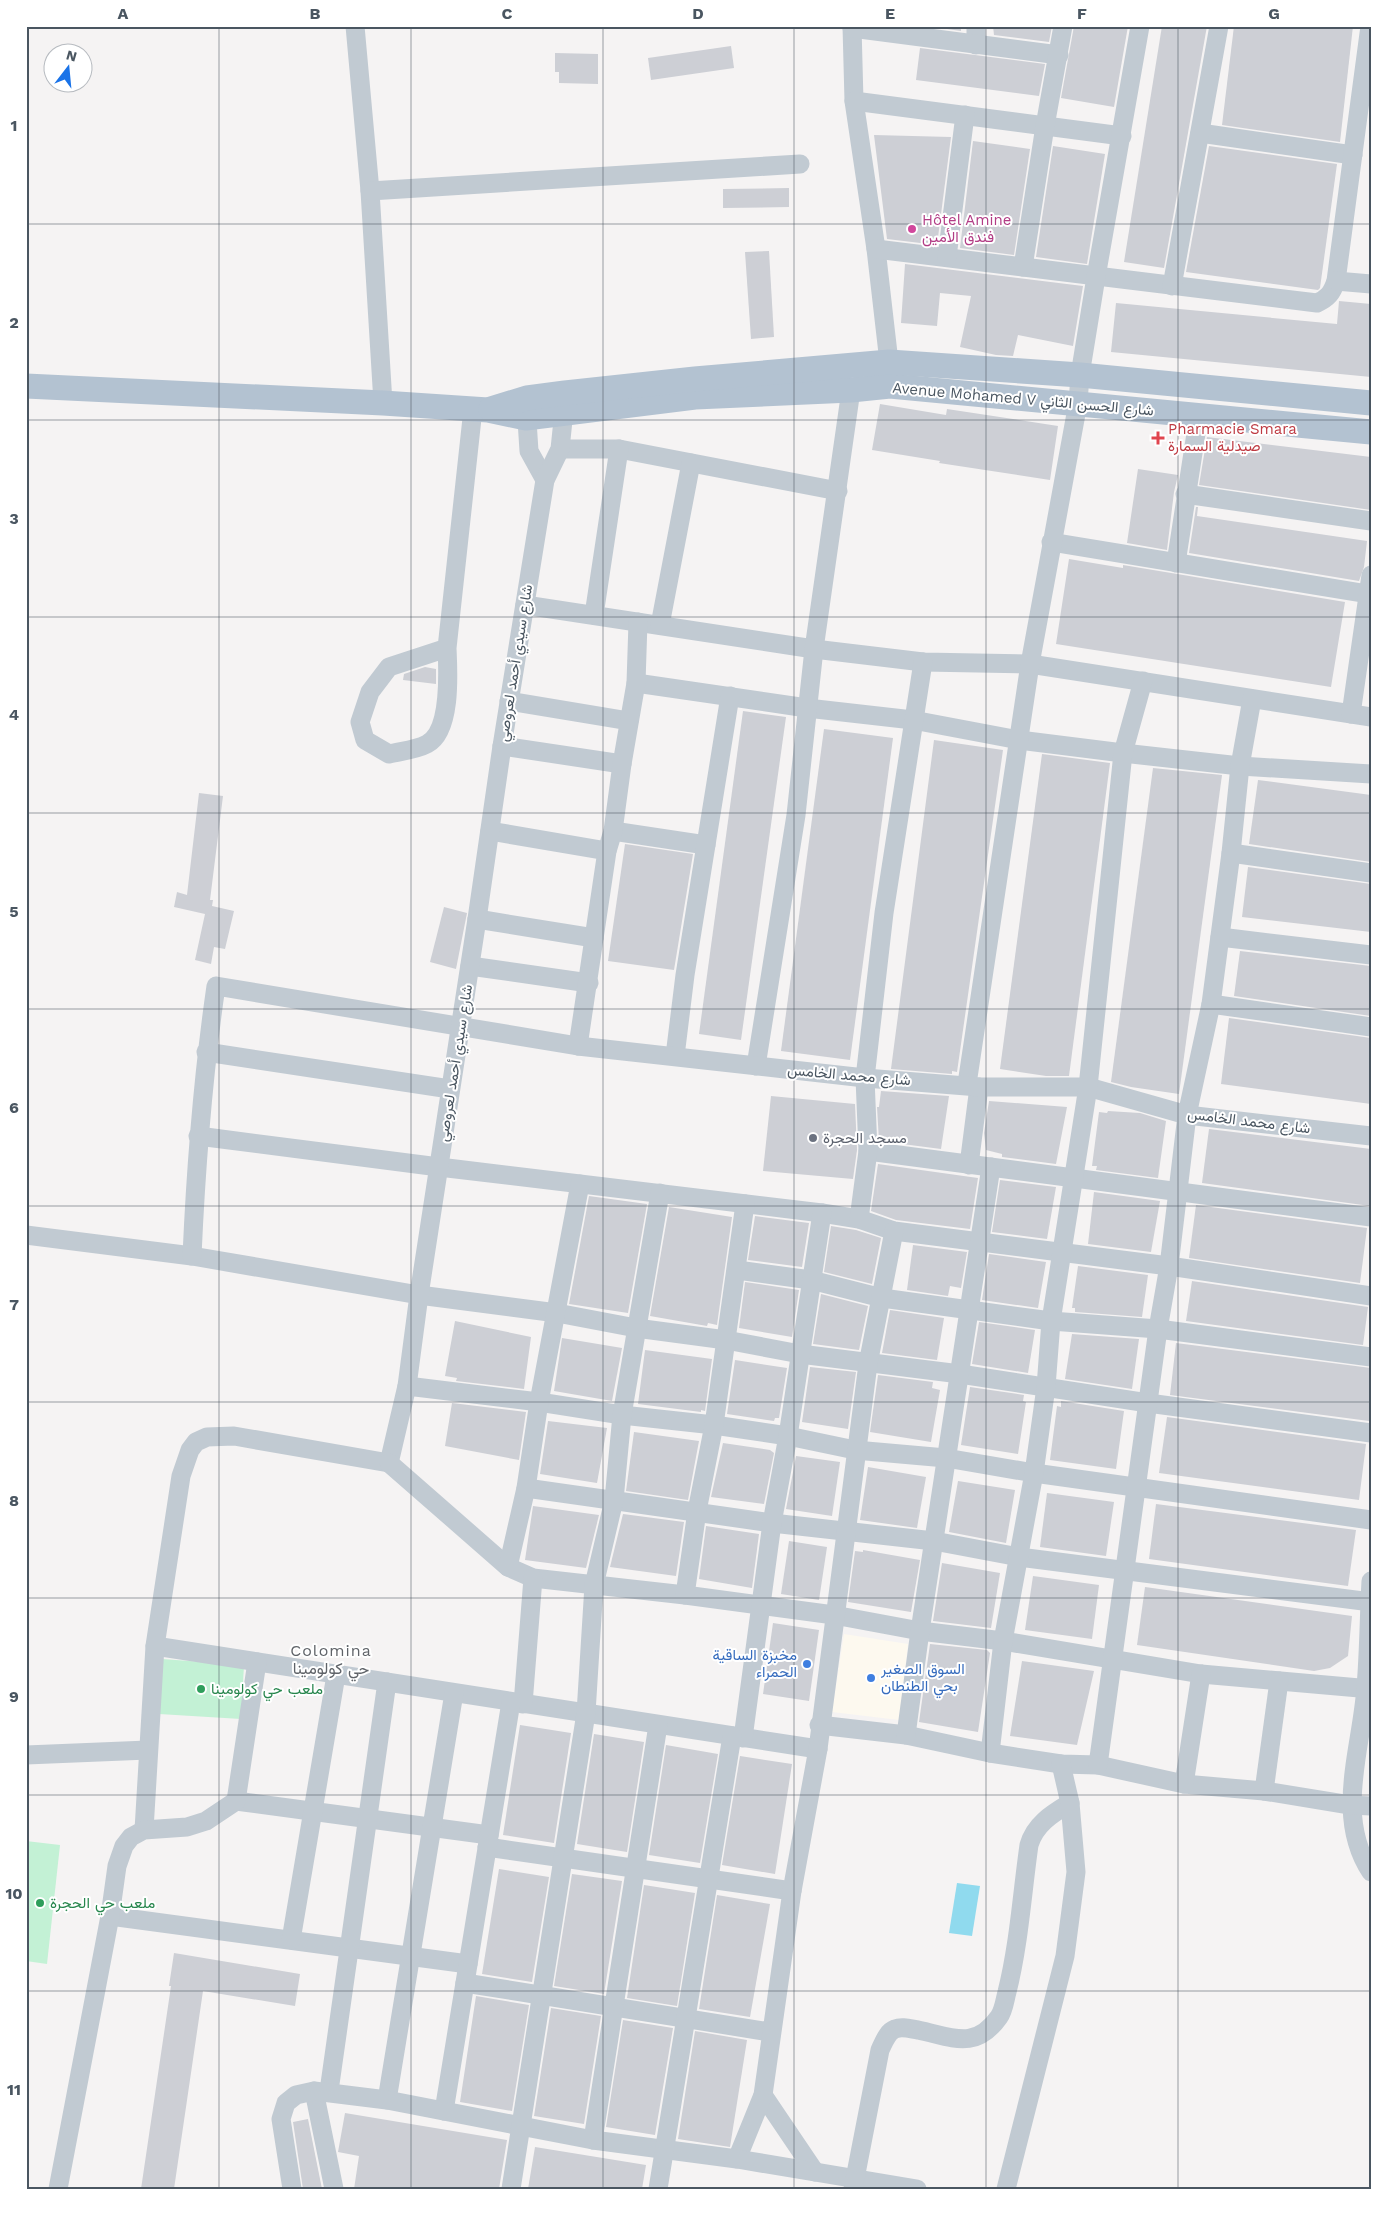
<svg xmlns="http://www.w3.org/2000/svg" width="1397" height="2215" viewBox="0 0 1397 2215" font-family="'Work Sans',Vazirmatn,sans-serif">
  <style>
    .commercial { fill: #fdf9ef }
    .green { fill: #c3f1d5 }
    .water { fill: #90daee }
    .building { fill: #cdcfd5 }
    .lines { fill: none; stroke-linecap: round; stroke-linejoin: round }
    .minor { stroke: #c1cad2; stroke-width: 19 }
    .major { stroke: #b3c2d1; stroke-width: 25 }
    .grid { fill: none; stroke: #4a5661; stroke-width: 1; stroke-opacity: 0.55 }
    .hotel-dot { fill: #d1479c; stroke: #fff; stroke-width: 2 }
    .health-dot { fill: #e0444e; stroke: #fff; stroke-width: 2 }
    .worship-dot { fill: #6b7280; stroke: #fff; stroke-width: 2 }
    .shop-dot { fill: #3f7fe0; stroke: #fff; stroke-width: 2 }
    .leisure-dot { fill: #2e9e5b; stroke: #fff; stroke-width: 2 }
    .labels { text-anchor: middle; stroke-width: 4; stroke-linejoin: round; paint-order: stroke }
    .hotel-label { font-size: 15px; fill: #b23c85; stroke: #fff; text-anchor: start }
    .street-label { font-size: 15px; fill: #4a5661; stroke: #fff }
    .health-label { font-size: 15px; fill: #be3a42; stroke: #fff; text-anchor: start }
    .worship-label { font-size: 15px; fill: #5b616d; stroke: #fff; text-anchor: start }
    .shop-label { font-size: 15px; fill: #366cbe; stroke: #fff; text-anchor: end }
    .leisure-label { font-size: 15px; fill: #27864d; stroke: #fff; text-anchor: start }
    .neighbourhood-label { font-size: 16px; letter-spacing: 1px; fill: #5f6368; stroke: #fff }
    .neatline { fill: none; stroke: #4a5661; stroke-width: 2 }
    .grid-label { font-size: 16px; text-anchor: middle; font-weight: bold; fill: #4a5661 }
  </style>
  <rect width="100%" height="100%" fill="#f5f3f3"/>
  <!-- commercial -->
  <polygon class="commercial" points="844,1634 908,1644 899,1720 832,1712"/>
  <!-- green -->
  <g class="green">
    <polygon points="162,1659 244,1665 241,1719 159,1714"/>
    <polygon points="26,1841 60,1845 47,1964 26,1961"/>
  </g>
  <!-- water -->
  <polygon class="water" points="957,1883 980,1886 972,1936 949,1933"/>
  <!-- building -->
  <g class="building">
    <polygon points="926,26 961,26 961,31"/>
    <polygon points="993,26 1052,26 1049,42 994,35"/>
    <polygon points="1074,26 1128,26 1114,107 1061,98"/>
    <polygon points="1162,26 1207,26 1164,268 1124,262"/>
    <polygon points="1234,26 1353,26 1340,142 1222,125"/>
    <polygon points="731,46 734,68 651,80 648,58"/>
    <polygon points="920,48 1045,64 1039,96 916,80"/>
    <polygon points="555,53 598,54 598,84 559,83 559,72 555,72"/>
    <polygon points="874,135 951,137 937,245 887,239"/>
    <polygon points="973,141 1030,149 1014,255 960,248"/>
    <polygon points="1053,146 1105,154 1087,264 1036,257"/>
    <polygon points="1209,146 1337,164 1320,288 1318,290 1186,272"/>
    <polygon points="789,188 789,207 723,208 723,189"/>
    <polygon points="769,251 774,337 751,339 745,252"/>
    <polygon points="905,264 1083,286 1073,346 1018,335 1013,356 996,355 960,347 971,296 940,293 937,326 901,323"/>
    <polygon points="1339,301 1371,304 1371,377 1111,352 1116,303 1337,324"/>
    <polygon points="880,404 946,415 947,409 1058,426 1050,480 939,463 940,461 872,450"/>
    <polygon points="1207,437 1371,457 1371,510 1199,485"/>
    <polygon points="1138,469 1178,475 1174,492 1167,550 1127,543"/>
    <polygon points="1196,507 1198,507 1197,516 1367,541 1364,567 1359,581 1189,553"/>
    <polygon points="1069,559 1123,568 1123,565 1345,602 1331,687 1056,644"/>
    <polygon points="425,667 436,669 436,684 403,680 404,674"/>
    <polygon points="743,711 786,717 741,1040 699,1034"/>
    <polygon points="824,729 893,738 850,1060 781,1051"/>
    <polygon points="934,740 1003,750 957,1072 952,1071 952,1074 891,1069"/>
    <polygon points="1042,754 1110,763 1069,1076 1046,1076 1000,1069"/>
    <polygon points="1153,768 1222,775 1179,1094 1131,1087 1111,1082"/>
    <polygon points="1258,780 1371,795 1371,862 1249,844"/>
    <polygon points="199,793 223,796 210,900 213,900 212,906 234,911 225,949 214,947 211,964 195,960 205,914 174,907 177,892 187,895"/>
    <polygon points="625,844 693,854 674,970 608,961"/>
    <polygon points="1248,867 1371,884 1371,932 1242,917"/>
    <polygon points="444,907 467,913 456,969 430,962"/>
    <polygon points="1240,951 1371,966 1371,1016 1234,996"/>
    <polygon points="1229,1018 1371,1038 1371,1104 1221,1084"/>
    <polygon points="881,1091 949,1096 941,1149 879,1141 877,1107 879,1107"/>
    <polygon points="771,1096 855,1104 857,1150 853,1179 763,1171"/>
    <polygon points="989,1101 1067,1107 1056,1164 1002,1157 1002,1154 986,1150 984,1133"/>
    <polygon points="1108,1111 1140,1113 1166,1121 1158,1178 1096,1170 1097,1166 1092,1166 1099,1112 1107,1113"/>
    <polygon points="1209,1129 1371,1149 1370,1206 1202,1183"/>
    <polygon points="878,1164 978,1178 970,1229 896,1220 871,1211"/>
    <polygon points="1000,1180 1056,1187 1047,1239 992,1232"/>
    <polygon points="1094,1192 1160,1201 1151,1252 1088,1244"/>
    <polygon points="589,1196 647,1204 628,1313 569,1304"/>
    <polygon points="1196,1205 1367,1228 1360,1283 1189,1258"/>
    <polygon points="669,1207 732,1217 717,1325 708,1323 707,1326 650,1316"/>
    <polygon points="755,1216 809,1223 802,1267 748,1260"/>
    <polygon points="831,1226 856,1230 881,1238 872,1284 824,1272"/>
    <polygon points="913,1245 967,1252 961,1288 950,1286 948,1296 907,1290"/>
    <polygon points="989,1254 1046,1262 1038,1308 982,1300"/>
    <polygon points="1078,1266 1148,1275 1142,1317 1075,1312 1075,1308 1072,1308"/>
    <polygon points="1192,1281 1368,1307 1363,1345 1186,1321"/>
    <polygon points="745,1282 799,1290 792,1337 739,1328"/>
    <polygon points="821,1294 868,1306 859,1350 813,1344"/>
    <polygon points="890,1310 944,1318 937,1360 882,1353"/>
    <polygon points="455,1321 531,1337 524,1389 456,1381 457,1378 445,1376"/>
    <polygon points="979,1322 1035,1330 1028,1373 972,1364"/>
    <polygon points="1072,1334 1139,1339 1132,1389 1065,1379"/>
    <polygon points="562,1338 622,1348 612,1401 554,1391"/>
    <polygon points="1176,1343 1371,1368 1369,1421 1170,1395"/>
    <polygon points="645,1350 712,1359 705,1411 701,1410 701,1412 638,1404"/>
    <polygon points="735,1360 787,1368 779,1418 775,1418 774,1421 727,1414"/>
    <polygon points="810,1367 856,1372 848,1429 802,1422"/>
    <polygon points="878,1375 933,1382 932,1388 940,1390 931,1442 870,1432"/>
    <polygon points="970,1387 1024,1395 1023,1401 1026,1402 1018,1454 961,1445"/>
    <polygon points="1061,1401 1124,1411 1116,1469 1050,1460 1057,1406 1061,1407"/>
    <polygon points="452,1403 526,1412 519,1460 445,1446"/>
    <polygon points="1167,1417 1366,1444 1359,1500 1159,1473"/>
    <polygon points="548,1421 607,1428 597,1483 540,1474"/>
    <polygon points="634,1432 699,1441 688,1500 626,1491"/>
    <polygon points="723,1443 770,1450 774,1453 764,1504 711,1497"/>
    <polygon points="796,1456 840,1462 832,1516 786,1509"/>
    <polygon points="868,1467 926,1477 917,1528 860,1520"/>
    <polygon points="958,1481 1015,1490 1006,1543 949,1532"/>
    <polygon points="1047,1493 1114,1502 1106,1556 1040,1547"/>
    <polygon points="1156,1504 1356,1530 1348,1586 1149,1559"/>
    <polygon points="533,1506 599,1515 586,1568 525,1560"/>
    <polygon points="623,1514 684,1522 676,1576 610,1567"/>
    <polygon points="706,1526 759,1534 752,1588 699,1579"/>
    <polygon points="789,1541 827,1547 819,1600 781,1594"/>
    <polygon points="863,1550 920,1560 911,1612 848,1602 855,1551 863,1552"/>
    <polygon points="942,1563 1000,1573 991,1628 933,1621"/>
    <polygon points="1033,1576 1099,1585 1092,1639 1025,1630"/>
    <polygon points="1145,1587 1352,1616 1348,1656 1330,1668 1314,1671 1137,1645"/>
    <polygon points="773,1623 819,1630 809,1701 763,1694"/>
    <polygon points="930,1644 987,1650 990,1653 978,1732 919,1722"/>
    <polygon points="1022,1661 1094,1671 1077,1745 1010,1736"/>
    <polygon points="520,1725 571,1733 554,1843 503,1835"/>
    <polygon points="594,1734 644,1742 627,1852 577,1844"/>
    <polygon points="666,1745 718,1754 700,1863 649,1855"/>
    <polygon points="740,1756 792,1764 775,1874 722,1865"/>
    <polygon points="499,1869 549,1877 532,1982 482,1974"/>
    <polygon points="572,1874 622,1881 604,1994 554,1986"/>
    <polygon points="644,1885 695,1893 677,2006 627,1998"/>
    <polygon points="717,1895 770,1904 750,2017 699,2009"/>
    <polygon points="174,1953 300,1974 295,2006 203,1991 174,2189 141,2189 171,1986 169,1986"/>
    <polygon points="476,1996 529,2005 512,2111 460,2102"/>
    <polygon points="551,2008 601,2016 584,2124 534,2116"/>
    <polygon points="623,2020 673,2028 655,2135 606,2127"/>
    <polygon points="695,2031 747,2040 730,2147 678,2139"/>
    <polygon points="345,2113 507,2140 499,2189 354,2189 359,2156 338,2152"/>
    <polygon points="308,2119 322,2189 303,2189 293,2122"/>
    <polygon points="535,2147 646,2165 642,2189 528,2189"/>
  </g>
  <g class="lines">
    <!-- minor -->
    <g class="minor">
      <polyline points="355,26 370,191 383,403"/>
      <polyline points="852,26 854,101 876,249 889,362"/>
      <polyline points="976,26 976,45"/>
      <polyline points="852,28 1059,55"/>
      <polyline points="854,101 1122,136"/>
      <polyline points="1200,133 1353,155"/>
      <polyline points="370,191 800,164"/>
      <path d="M 876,249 L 1317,303 C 1328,298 1332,293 1336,281 L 1370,26"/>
      <polyline points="947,257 965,115"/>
      <polyline points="1023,267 1045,126 1063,26"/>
      <polyline points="1336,281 1371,284"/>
      <polyline points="1172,286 1219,26"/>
      <polyline points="526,405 529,451 545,480"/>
      <polyline points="560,449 619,449 838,491"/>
      <polyline points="1185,494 1371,521"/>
      <polyline points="1051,542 1368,594"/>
      <polyline points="1176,563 1199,414"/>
      <polyline points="525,605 814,649 923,662 1030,664 1371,717"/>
      <polyline points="594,615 619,449"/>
      <polyline points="660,625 691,463"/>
      <path d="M 447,648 L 389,667 L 370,692 L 360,722 L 365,740 L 389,754 C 401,751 416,750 427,744 C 452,731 448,671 447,648 L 473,409"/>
      <polyline points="636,683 807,708 913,720 1019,740 1123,753 1240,766 1371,774"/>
      <polyline points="509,701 629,721"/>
      <polyline points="1351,714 1371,575"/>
      <polyline points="502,746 622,764"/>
      <polyline points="490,831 607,851"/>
      <polyline points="613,831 706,845"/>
      <polyline points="1231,853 1371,873"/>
      <polyline points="477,919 594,938"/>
      <polyline points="1220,937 1371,955"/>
      <polyline points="470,966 589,983"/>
      <polyline points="1211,1004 1371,1027"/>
      <polyline points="578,1046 607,851 613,831 622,764 636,683 638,622"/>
      <polyline points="206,1052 450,1089"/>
      <polyline points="675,1056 685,975 730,696"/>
      <polyline points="756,1066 796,815 814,649 851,390"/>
      <polyline points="967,1084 1030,664 1078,403 1080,375 1096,277 1140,26"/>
      <polyline points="198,1136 439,1167 822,1213 859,1219 894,1231 1169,1266 1371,1296"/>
      <polyline points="868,1151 1371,1217"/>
      <polyline points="969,1165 979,1087"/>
      <polyline points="859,1219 868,1151 865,1078 884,913 923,662"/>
      <polyline points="26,1235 192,1256 419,1295 557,1313 636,1328 726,1340 800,1354 960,1374 1148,1403 1371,1433"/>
      <path d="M 192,1256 C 196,1165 203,1076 216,986 L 578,1046 L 865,1078 L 979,1087 L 1088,1087 L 1187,1115 L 1371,1136"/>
      <polyline points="737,1270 811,1280 882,1298 1051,1321 1158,1329 1371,1357"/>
      <polyline points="407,1386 539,1402 622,1415 714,1425 788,1436 855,1450 946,1458 1034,1473 1371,1520"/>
      <polyline points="389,1463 407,1386 419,1295 477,919 502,746 545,480 560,449 565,401"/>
      <polyline points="389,1463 234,1436 207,1437 196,1442 190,1450 181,1476 155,1646 818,1749"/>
      <polyline points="389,1463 508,1567 533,1578 685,1595 834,1615 920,1631 1003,1641 1201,1674 1371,1689"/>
      <polyline points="526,1488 772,1523 934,1541 1019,1557 1371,1602"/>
      <polyline points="508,1567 526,1488 539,1402 580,1184"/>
      <path d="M 1371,1581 C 1369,1616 1369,1652 1366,1687 C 1362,1748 1334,1816 1371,1872"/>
      <polyline points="685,1595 697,1511 714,1425 745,1204"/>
      <polyline points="523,1704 533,1578"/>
      <polyline points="819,1725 906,1735 990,1753 1061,1764 1098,1765 1184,1784 1264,1791 1350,1805 1371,1806"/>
      <polyline points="906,1735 920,1631 991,1167"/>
      <polyline points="743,1738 772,1523 788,1436 822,1213"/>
      <polyline points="990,1753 1003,1641 1034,1473 1046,1387 1051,1321 1088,1087 1123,753 1143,681"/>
      <polyline points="26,1755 148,1750"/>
      <polyline points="1098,1765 1158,1329 1169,1266 1187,1115 1211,1004 1231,853 1240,766 1252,699"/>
      <polyline points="1184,1784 1201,1674"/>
      <polyline points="1264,1791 1279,1681"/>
      <polyline points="236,1801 489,1835"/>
      <polyline points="144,1830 155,1646"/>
      <polyline points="487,1847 792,1891"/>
      <polyline points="110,1916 468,1964"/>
      <polyline points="291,1940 336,1675"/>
      <polyline points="465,1983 770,2032"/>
      <polyline points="314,2091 334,2189"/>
      <polyline points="329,2091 387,1682"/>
      <polyline points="763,2095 815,2172"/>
      <polyline points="387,2100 454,1693"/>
      <polyline points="444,2111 511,1702"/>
      <polyline points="593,2140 658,1725"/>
      <polyline points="737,2159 763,2095 792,1891 818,1749 868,1364 894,1231"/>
      <polyline points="58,2189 110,1916 117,1866 124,1846 131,1837 144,1830 187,1827 206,1821 236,1801 257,1662"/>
      <polyline points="292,2189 281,2119 286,2103 296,2095 314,2091 387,2100 593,2140 737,2159 917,2189"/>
      <polyline points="511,2189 586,1713 594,1585 614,1500 622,1415 660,1193"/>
      <polyline points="658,2189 732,1736"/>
      <path d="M 853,2189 L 880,2050 C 884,2042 887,2032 895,2029 C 902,2026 911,2029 918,2030 C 952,2037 975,2051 999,2017 C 1004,2010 1005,1999 1007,1992 C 1019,1944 1022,1894 1029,1845 C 1035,1824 1052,1814 1070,1803"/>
      <polyline points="1006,2189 1065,1956 1076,1872 1070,1803 1061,1764"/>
    </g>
    <!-- major -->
    <g class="major">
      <polyline points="26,386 383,403 488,410 526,418 695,397 851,390 890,386 1371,432"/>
      <polyline points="491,409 527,398 565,393 695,379 889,362 1080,375 1371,403"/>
    </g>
  </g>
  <!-- grid -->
  <path class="grid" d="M 219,26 L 219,2189M 411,26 L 411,2189M 603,26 L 603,2189M 794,26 L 794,2189M 986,26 L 986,2189M 1178,26 L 1178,2189M 26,224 L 1371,224M 26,420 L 1371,420M 26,617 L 1371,617M 26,813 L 1371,813M 26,1009 L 1371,1009M 26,1206 L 1371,1206M 26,1402 L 1371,1402M 26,1598 L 1371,1598M 26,1795 L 1371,1795M 26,1991 L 1371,1991"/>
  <!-- markers -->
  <circle class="hotel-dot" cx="912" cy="229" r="5"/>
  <path class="health-dot" d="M1155.5 430.5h5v5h5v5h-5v5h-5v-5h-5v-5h5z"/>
  <circle class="worship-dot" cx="813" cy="1138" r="5"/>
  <g class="shop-dot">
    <circle cx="807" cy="1664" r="5"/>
    <circle cx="871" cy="1678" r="5"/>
  </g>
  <g class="leisure-dot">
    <circle cx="201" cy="1689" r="5"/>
    <circle cx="40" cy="1903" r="5"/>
  </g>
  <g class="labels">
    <!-- hotel labels -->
    <g class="hotel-label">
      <text x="922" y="225">Hôtel Amine<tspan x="922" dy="17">فندق الأمين</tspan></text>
    </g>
    <!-- street labels -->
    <g class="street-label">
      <text transform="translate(1023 399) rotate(5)" y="5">Avenue Mohamed V شارع الحسن الثاني</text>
      <text transform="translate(515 663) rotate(-81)" y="5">شارع سيدي أحمد لعروصي</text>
      <text transform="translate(455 1063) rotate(-81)" y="5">شارع سيدي أحمد لعروصي</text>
      <text transform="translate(849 1075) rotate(5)" y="5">شارع محمد الخامس</text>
      <text transform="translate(1249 1121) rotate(7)" y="5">شارع محمد الخامس</text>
    </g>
    <!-- health labels -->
    <g class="health-label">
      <text x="1168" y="434">Pharmacie Smara<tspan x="1168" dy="17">صيدلية السمارة</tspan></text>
    </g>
    <!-- worship labels -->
    <g class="worship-label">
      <text x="823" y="1143">مسجد الحجرة</text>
    </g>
    <!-- shop labels -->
    <g class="shop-label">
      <text x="797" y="1660">مخبزة الساقية<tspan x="797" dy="17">الحمراء</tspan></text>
      <text x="881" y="1674" text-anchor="start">السوق الصغير<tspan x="881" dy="17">بحي الطنطان</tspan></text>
    </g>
    <!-- leisure labels -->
    <g class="leisure-label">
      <text x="211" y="1694">ملعب حي كولومينا</text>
      <text x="50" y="1908">ملعب حي الحجرة</text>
    </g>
    <!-- neighbourhood labels -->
    <g class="neighbourhood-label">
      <text x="331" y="1656">Colomina<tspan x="331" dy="18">حي كولومينا</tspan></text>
    </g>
  </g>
  <!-- border -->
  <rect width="1397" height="2215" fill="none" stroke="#ffffff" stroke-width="55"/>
  <!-- north arrow -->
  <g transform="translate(68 68) rotate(16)"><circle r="24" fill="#ffffff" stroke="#b7bbc0"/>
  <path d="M0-4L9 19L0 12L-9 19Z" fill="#1a73e8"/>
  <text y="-8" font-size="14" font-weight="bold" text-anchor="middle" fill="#4a5661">N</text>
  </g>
  <rect x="28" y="28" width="1342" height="2160" class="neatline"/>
  <g class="grid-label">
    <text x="123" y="19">A</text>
    <text x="315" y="19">B</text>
    <text x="507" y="19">C</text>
    <text x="698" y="19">D</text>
    <text x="890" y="19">E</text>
    <text x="1082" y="19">F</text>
    <text x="1274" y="19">G</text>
    <text x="14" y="131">1</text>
    <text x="14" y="328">2</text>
    <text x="14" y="524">3</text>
    <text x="14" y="720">4</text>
    <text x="14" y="917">5</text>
    <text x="14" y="1113">6</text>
    <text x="14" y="1310">7</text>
    <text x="14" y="1506">8</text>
    <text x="14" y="1702">9</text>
    <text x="14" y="1899">10</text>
    <text x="14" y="2095">11</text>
  </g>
</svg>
